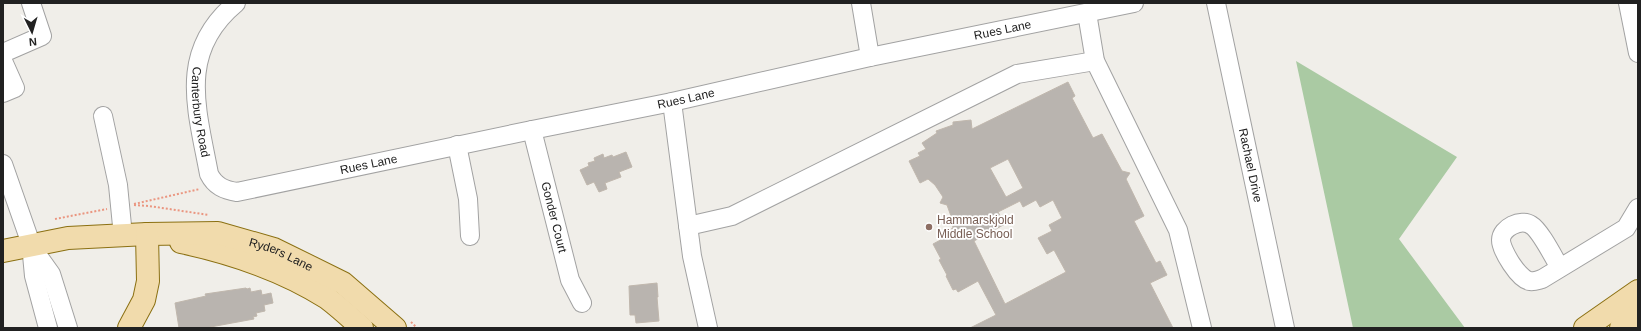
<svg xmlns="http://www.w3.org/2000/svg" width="1641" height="331" viewBox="0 0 1641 331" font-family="Helvetica,sans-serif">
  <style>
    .forest { fill: #aacaa3 }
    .building { fill: #b9b4af; stroke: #c0b7ad; fill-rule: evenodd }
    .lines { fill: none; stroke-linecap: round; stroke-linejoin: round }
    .minor-casing { stroke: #a2a2a2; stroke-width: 20 }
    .major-casing { stroke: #8b7012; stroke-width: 24 }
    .path { stroke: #ea9680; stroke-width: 2; stroke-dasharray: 2 2; stroke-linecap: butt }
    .minor { stroke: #fff; stroke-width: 18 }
    .major { stroke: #f1dbac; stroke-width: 22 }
    .education-dot { fill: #8d6e63; stroke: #fff; stroke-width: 1.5 }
    .labels { text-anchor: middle; stroke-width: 3.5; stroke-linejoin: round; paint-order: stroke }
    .street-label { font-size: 12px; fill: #212121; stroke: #fff }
    .education-label { font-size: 12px; fill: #785e54; stroke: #fff; text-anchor: start }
  </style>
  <rect width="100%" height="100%" fill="#f0eee9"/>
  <!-- forest -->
  <polygon class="forest" points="1296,61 1457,157 1399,239 1465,328 1353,328"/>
  <!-- building -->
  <g class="building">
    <path d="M 1068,82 L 1075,96 L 1072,98 L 1093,138 L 1102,134 L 1122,171 L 1130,173 L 1126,179 L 1144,216 L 1134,221 L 1156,263 L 1160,261 L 1167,275 L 1150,283 L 1173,328 L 970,328 L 996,315 L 978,281 L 958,292 L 956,289 L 953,290 L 946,276 L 947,275 L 939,260 L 941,259 L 933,244 L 948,236 L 946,232 L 953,228 L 952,219 L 947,205 L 940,203 L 943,197 L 935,185 L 928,179 L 920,183 L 909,161 L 920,156 L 918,153 L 926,149 L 922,143 L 937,133 L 936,131 L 953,125 L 953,122 L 971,120 L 972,129 ZM 1008,159 L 1023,188 L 1006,197 L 990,168 ZM 1036,200 L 1040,207 L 1053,200 L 1062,218 L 1049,225 L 1052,231 L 1038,238 L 1047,254 L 1054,250 L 1066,272 L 1005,304 L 974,241 L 1005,224 L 998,212 L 1020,201 L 1023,207 Z"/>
    <polygon points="626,152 632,167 619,172 621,177 605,183 607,189 599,192 594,182 587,185 580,170 589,166 588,163 595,161 594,158 603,154 604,158 612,155 613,157"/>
    <polygon points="657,283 658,297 657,297 659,321 636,323 635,315 630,315 629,286"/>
    <polygon points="246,288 247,289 250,288 251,292 261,290 262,295 271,293 273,303 264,305 265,311 256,313 257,316 253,317 254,319 205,328 179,328 175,303 206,296 205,294"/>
  </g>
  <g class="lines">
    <defs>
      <g id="minor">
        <path id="s1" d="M 236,3 C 177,52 197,109 209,174 C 215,186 224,190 237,192 L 532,130 L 672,102 L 870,57 L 1134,3"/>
        <polyline points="861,3 870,57"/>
        <path id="s2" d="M 1216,3 L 1285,328"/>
        <polyline points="1628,3 1638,53"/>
        <polyline points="1087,13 1095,61 1178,230 1202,328"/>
        <polyline points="3,53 42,36 31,3"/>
        <polyline points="3,61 15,88 3,93"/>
        <polyline points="672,102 692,256 708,328"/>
        <polyline points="103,116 118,185 123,236"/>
        <path id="s3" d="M 532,130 L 570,280 L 582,303"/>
        <polyline points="457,145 468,199 470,236"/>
        <polyline points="3,164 31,244 34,276 48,328"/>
        <polyline points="688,226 732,216 1017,74 1095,61"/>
        <polyline points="31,246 51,274 68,328"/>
        <path d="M 1560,268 C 1554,258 1540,230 1531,225 C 1521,218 1501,228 1501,240 C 1501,250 1519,280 1530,281 C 1533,282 1538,280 1542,279 L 1626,228 L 1638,208"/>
      </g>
      <g id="major">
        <path d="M 181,242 C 232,253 283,270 327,298 C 339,307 351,318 362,328"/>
        <path id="s4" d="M 3,251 L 68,238 L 147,234 L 218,233 L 274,249 L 343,283 L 395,328"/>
        <polyline points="129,328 144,300 148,281 147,234"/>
        <polyline points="1585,328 1638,291"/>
        <polyline points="1621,328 1638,314"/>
      </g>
    </defs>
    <!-- minor casing -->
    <use href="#minor" class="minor-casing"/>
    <!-- major casing -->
    <use href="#major" class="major-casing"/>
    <!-- path -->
    <g class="path">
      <polyline points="134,204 200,189"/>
      <polyline points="134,205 149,206 209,215"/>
      <polyline points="55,219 107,209"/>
      <polyline points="411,322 417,328"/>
    </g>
    <!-- minor -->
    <use href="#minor" class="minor"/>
    <!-- major -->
    <use href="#major" class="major"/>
  </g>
  <!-- markers -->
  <circle class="education-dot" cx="929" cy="227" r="4"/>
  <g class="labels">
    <!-- street labels -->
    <g class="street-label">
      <text dy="4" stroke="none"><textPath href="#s1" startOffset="1002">Rues Lane</textPath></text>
      <text dy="4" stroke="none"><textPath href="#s1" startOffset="678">Rues Lane</textPath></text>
      <text dy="4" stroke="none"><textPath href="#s1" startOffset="122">Canterbury Road</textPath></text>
      <text dy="4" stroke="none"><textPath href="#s1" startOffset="354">Rues Lane</textPath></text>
      <text dy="4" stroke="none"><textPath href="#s2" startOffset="166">Rachael Drive</textPath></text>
      <text dy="4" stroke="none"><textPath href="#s3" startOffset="90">Gonder Court</textPath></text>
      <text dy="4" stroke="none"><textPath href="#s4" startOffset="283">Ryders Lane</textPath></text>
    </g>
    <!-- education labels -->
    <g class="education-label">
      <text x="937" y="224">Hammarskjold<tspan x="937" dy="14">Middle School</tspan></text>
    </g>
  </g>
  <!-- border -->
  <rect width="1641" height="331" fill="none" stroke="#212121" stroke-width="8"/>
  <!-- north arrow -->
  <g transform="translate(32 32) rotate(175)" stroke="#ffffff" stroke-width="3" paint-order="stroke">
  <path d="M0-3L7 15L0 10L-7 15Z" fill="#212121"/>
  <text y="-6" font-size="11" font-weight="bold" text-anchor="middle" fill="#212121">N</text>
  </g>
</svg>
